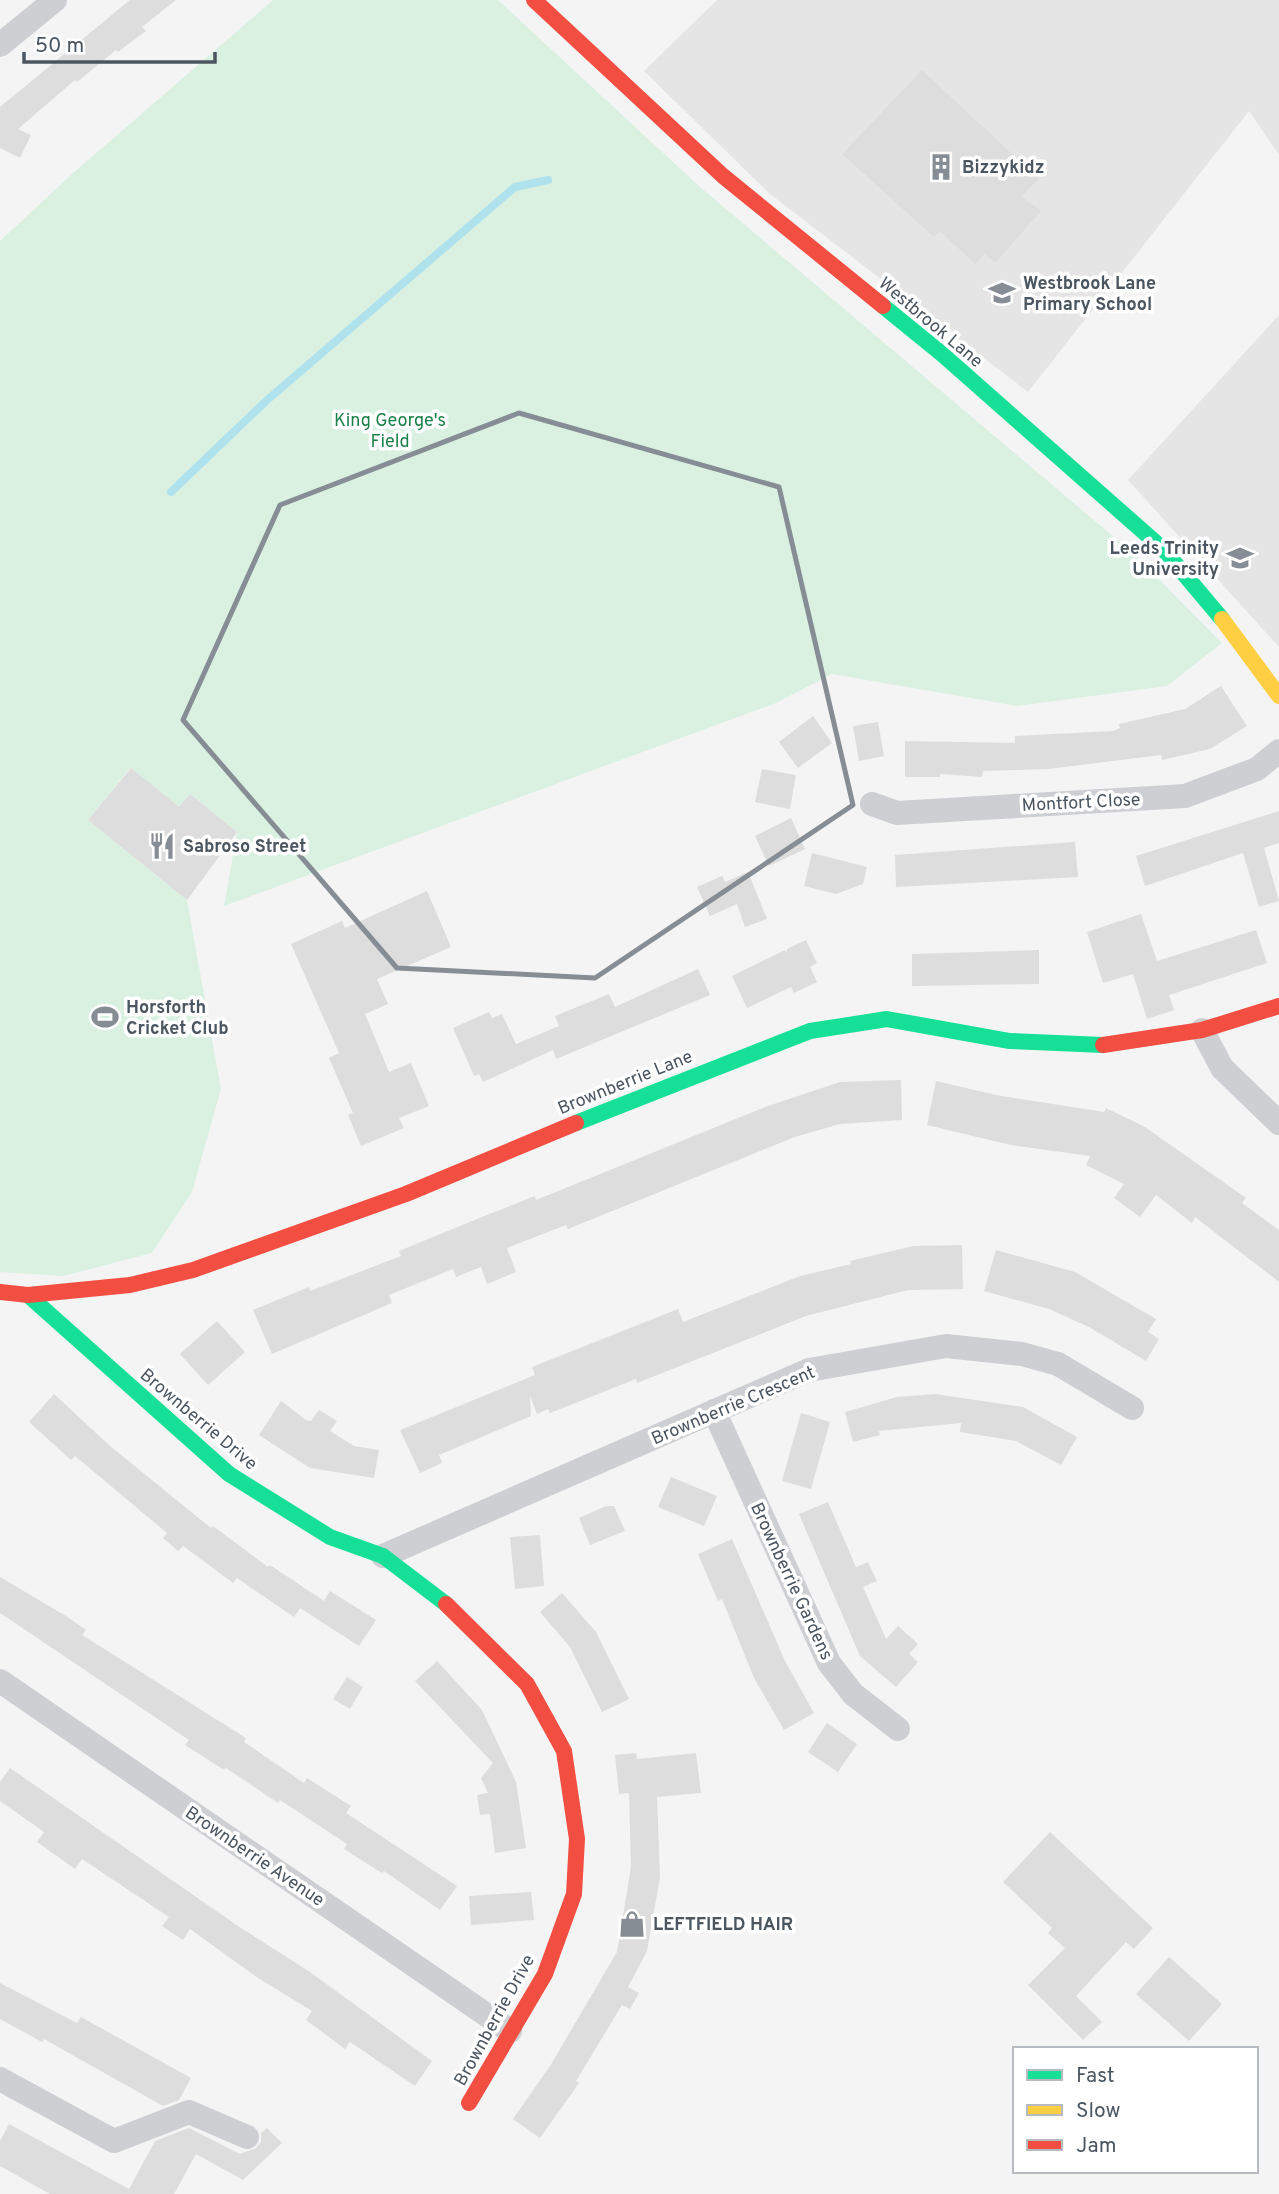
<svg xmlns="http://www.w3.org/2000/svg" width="1279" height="2194" viewBox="0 0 1279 2194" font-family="Overpass,sans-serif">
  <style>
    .education { fill: #e6e5e6 }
    .green { fill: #daf1e2 }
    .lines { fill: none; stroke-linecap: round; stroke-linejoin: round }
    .stream { stroke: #b0e2ed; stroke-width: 8 }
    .building { fill: #ddddde }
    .street { stroke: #cdcfd2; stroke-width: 24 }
    .fast { stroke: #16e098; stroke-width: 16 }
    .slow { stroke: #ffcf43; stroke-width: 16 }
    .jam { stroke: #f24e42; stroke-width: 16 }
    .marked { fill: none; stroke: #868d94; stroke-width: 5; stroke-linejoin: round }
    .labels { text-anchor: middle; stroke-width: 7; stroke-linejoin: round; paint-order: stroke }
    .poi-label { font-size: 18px; font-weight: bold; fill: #4b5660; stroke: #fff; text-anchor: start }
    .street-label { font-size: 18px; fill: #4b5660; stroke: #fff }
    .park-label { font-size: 18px; fill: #1b814b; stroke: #fff }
  </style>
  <rect width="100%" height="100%" fill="#f4f4f4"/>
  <!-- education -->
  <g class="education">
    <polygon points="717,0 1279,0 1279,155 1249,111 1028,392 770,194 644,71"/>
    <polygon points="1279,315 1279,647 1128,480"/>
  </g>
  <!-- green -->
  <polygon class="green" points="273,0 498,0 700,187 1134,554 1222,643 1167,686 1017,706 832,674 776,703 224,906 237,832 190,794 179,807 130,768 88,820 187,900 221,1089 192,1192 152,1253 63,1276 0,1272 0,241 72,174"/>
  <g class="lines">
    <!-- stream -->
    <polyline class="stream" points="171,492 266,401 515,187 548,180"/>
  </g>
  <!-- building -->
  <g class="building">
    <polygon points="130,0 176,0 142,27 146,31 118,52 116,50 77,82 75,80 18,129 31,135 20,158 0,148 0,107"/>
    <polygon points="922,70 1039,179 1021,196 1041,211 995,263 985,254 975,264 940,231 934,237 842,154"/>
    <polygon points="1221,686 1247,726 1210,749 1162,760 1161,755 1048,769 983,771 982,777 940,774 940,777 905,777 905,741 1015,743 1015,736 1113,731 1120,728 1119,724 1185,709"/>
    <polygon points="813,716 832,743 798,768 779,742"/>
    <polygon points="878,722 884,756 859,761 853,726"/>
    <polygon points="131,768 179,807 190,794 237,832 187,900 88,820"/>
    <polygon points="762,769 796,775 790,809 755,802"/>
    <polygon points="1279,811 1279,843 1264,848 1279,901 1259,907 1243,853 1145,886 1136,856"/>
    <polygon points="791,818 805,849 769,866 755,836"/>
    <polygon points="1075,842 1078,877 896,887 895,855"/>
    <polygon points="812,853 867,867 863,884 836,894 804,886"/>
    <polygon points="748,872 767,919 745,927 737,904 710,916 697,887 722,876 725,882"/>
    <polygon points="427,891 451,947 377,979 388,1004 365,1014 389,1072 411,1063 429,1106 399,1118 404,1128 361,1146 348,1115 353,1113 329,1058 339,1053 291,944 342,921 345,928"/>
    <polygon points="1141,914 1157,961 1256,930 1267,963 1169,995 1174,1010 1147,1019 1133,974 1103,983 1087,932"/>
    <polygon points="806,940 817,963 810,967 817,982 794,993 791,987 747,1008 732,976 785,950 786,953 787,949"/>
    <polygon points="1039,950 1039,984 912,986 912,954"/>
    <polygon points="698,969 710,995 556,1059 553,1050 483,1082 479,1074 474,1076 453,1028 489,1012 492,1018 502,1014 516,1044 559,1026 555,1016 609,994 615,1007"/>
    <polygon points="901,1080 902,1120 840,1124 795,1137 568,1229 566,1225 507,1248 516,1272 487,1284 481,1267 456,1277 453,1269 389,1295 392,1303 272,1354 253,1310 309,1287 310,1291 401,1256 399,1251 477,1219 535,1196 536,1200 765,1107 840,1082"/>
    <polygon points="936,1081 996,1095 1104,1112 1106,1108 1145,1127 1246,1198 1242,1203 1279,1230 1279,1282 1195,1217 1192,1223 1156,1195 1140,1217 1114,1198 1124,1184 1086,1165 1090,1156 1011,1145 927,1125"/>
    <polygon points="962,1245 963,1289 908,1290 806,1316 637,1383 636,1379 550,1413 548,1409 537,1414 530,1396 531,1416 439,1455 442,1463 420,1473 400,1430 535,1375 532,1367 678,1309 683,1322 800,1276 851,1264 850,1261 913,1246"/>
    <polygon points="996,1250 1075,1272 1156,1319 1148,1332 1159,1339 1146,1361 1089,1327 1049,1309 984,1291"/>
    <polygon points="217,1321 245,1352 208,1385 180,1354"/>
    <polygon points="54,1394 110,1446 211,1528 213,1526 268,1567 270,1565 324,1601 330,1591 376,1620 359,1646 300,1608 294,1617 237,1578 233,1583 183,1546 178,1551 163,1538 167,1533 75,1456 71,1460 29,1422"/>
    <polygon points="935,1394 1023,1407 1077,1437 1061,1465 1016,1441 960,1432 961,1423 879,1431 880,1435 853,1442 845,1412 897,1397"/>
    <polygon points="281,1401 306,1420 311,1421 319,1410 337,1421 330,1431 354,1446 379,1450 374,1478 310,1468 259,1435"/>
    <polygon points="801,1413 830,1422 811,1489 782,1481"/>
    <polygon points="671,1477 717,1496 704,1526 658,1507"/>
    <polygon points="828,1502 856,1567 868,1562 877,1581 863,1587 886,1639 898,1626 918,1644 909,1654 918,1662 896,1687 860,1656 799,1514"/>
    <polygon points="606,1506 614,1506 625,1531 590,1545 579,1518"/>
    <polygon points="540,1535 544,1586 515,1589 510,1537"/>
    <polygon points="732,1539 785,1661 814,1713 784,1730 754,1678 722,1599 718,1601 698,1554"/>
    <polygon points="0,1577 66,1616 86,1630 82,1635 246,1738 244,1742 304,1783 307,1778 351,1806 346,1813 457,1886 440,1910 384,1871 382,1873 344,1849 347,1844 280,1800 278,1803 226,1768 224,1770 185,1745 189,1740 0,1613"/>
    <polygon points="562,1593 596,1632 629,1699 602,1712 570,1647 540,1612"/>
    <polygon points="437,1661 482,1710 516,1782 526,1848 495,1853 490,1814 480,1815 477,1795 488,1793 481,1778 493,1763 415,1681"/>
    <polygon points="347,1677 363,1687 350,1709 333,1699"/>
    <polygon points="827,1723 857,1744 838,1772 808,1752"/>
    <polygon points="636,1753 637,1759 696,1753 701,1793 657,1797 660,1877 647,1951 628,1987 639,1993 630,2009 622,2005 576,2081 579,2083 540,2138 513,2119 550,2066 617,1952 631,1867 629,1793 619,1794 615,1755"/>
    <polygon points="10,1768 241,1928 310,1972 432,2061 415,2086 350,2042 345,2049 306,2020 312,2011 258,1978 190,1929 183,1940 162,1926 169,1917 82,1859 75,1869 37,1842 44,1832 0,1801 0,1782"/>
    <polygon points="1050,1832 1153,1928 1134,1949 1126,1942 1076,1996 1102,2022 1083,2040 1028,1985 1065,1948 1048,1933 1052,1928 1003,1882"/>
    <polygon points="531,1892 534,1920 471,1925 469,1896"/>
    <polygon points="1169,1957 1222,2004 1189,2041 1136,1994"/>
    <polygon points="0,1983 77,2023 81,2017 191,2078 179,2100 163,2106 44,2039 42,2042 0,2019"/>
    <polygon points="9,2124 129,2189 155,2141 189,2128 240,2154 256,2148 261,2142 261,2133 267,2128 282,2143 243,2180 196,2154 174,2194 50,2194 0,2166 0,2141"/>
  </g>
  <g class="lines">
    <!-- street -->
    <g class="street">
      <polyline points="0,45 55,0"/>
      <polyline points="872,804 897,813 1185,796 1257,769 1279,751"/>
      <polyline points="1202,1030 1222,1068 1279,1123"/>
      <polyline points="714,1411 829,1663 853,1694 898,1729"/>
      <polyline points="383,1556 809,1370 946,1346 1022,1354 1058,1364 1132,1408"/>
      <polyline points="0,1681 510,2031"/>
      <polyline points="0,2079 114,2141 189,2112 247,2137"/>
    </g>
    <!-- fast -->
    <g class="fast">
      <polyline points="883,306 942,354 1163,549 1222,619"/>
      <polyline points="576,1123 810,1031 887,1019 1010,1041 1103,1045"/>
      <polyline points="28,1295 229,1474 330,1537 383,1556 446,1604"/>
    </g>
    <!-- slow -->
    <polyline class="slow" points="1222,619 1279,696"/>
    <!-- jam -->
    <g class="jam">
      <polyline points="534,0 723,176 883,306"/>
      <polyline points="1103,1045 1202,1030 1279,1006"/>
      <polyline points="0,1292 28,1295 130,1285 193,1270 406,1194 576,1123"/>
      <polyline points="446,1604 527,1684 564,1751 577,1839 574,1894 545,1974 469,2103"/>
    </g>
  </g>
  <!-- marked area -->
  <path class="marked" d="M 519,413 L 779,487 L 853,805 L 595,978 L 397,968 L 183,720 L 280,505 Z"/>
  <!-- icons -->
  <defs>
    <symbol id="building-bare" viewBox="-9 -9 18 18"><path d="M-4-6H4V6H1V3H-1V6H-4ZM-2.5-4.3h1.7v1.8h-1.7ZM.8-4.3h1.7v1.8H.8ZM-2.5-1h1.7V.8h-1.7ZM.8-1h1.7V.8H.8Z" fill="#868d94" stroke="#fff" stroke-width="2.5" paint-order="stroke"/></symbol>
    <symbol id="school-bare" viewBox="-9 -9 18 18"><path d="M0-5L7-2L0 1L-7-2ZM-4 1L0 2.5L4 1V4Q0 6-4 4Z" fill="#868d94" stroke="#fff" stroke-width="2.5" paint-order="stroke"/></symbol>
    <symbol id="university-bare" viewBox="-9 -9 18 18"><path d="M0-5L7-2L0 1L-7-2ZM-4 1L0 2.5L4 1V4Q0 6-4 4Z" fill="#868d94" stroke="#fff" stroke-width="2.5" paint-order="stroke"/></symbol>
    <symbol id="restaurant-bare" viewBox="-9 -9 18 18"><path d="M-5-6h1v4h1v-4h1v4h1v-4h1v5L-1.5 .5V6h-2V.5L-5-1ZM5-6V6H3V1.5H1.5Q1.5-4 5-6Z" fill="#868d94" stroke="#fff" stroke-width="2.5" paint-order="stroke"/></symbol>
    <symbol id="stadium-bare" viewBox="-9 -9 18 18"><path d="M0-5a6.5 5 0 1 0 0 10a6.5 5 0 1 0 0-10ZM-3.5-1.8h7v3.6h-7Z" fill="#868d94" stroke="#fff" stroke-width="2.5" paint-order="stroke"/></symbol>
    <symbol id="shop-bare" viewBox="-9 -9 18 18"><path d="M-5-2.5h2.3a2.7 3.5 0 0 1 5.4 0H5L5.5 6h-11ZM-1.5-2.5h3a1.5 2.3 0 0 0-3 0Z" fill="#868d94" stroke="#fff" stroke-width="2.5" paint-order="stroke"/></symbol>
  </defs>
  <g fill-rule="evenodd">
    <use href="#building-bare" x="922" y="148" width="38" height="38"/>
    <use href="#school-bare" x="983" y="274" width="38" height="38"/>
    <use href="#university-bare" x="1221" y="539" width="38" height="38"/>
    <use href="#restaurant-bare" x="143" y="827" width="38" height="38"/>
    <use href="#stadium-bare" x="86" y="998" width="38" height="38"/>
    <use href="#shop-bare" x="613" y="1905" width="38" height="38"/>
  </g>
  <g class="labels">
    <!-- poi labels -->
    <g class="poi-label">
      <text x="962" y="173">Bizzykidz</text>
      <text x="1023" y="289">Westbrook Lane<tspan x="1023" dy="21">Primary School</tspan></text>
      <text x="1219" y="554" text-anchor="end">Leeds Trinity<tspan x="1219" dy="21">University</tspan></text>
      <text x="183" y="852">Sabroso Street</text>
      <text x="126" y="1013">Horsforth<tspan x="126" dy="21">Cricket Club</tspan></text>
      <text x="653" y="1930">LEFTFIELD HAIR</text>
    </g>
    <!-- street labels -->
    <g class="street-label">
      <text transform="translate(931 322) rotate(40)" y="6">Westbrook Lane</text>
      <text transform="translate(1081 802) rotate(-3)" y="6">Montfort Close</text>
      <text transform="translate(625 1082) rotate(-22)" y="6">Brownberrie Lane</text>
      <text transform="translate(733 1405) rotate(-23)" y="6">Brownberrie Crescent</text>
      <text transform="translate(199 1419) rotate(40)" y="6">Brownberrie Drive</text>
      <text transform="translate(792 1581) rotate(65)" y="6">Brownberrie Gardens</text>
      <text transform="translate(255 1856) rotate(34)" y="6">Brownberrie Avenue</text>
      <text transform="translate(494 2020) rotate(-61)" y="6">Brownberrie Drive</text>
    </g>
    <!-- park labels -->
    <g class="park-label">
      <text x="390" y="426">King George's<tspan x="390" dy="21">Field</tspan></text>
    </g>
  </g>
  <!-- legend -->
  <rect x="1013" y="2047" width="245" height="126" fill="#ffffff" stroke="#b7bbbf" stroke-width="2"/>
  <rect x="1027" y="2070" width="35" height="10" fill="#16e098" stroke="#b7bbbf" stroke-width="2"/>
  <text x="1076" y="2082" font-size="21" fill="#4b5660">Fast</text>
  <rect x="1027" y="2105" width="35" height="10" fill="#ffcf43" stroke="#b7bbbf" stroke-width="2"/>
  <text x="1076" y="2117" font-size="21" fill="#4b5660">Slow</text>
  <rect x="1027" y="2140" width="35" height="10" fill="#f24e42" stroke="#b7bbbf" stroke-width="2"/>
  <text x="1076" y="2152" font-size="21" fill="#4b5660">Jam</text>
  <!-- scale -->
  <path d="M24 52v10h191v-10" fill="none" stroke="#4b5660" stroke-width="3.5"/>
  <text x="35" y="52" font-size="21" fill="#4b5660" stroke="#ffffff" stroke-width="5" paint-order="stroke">50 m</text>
</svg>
